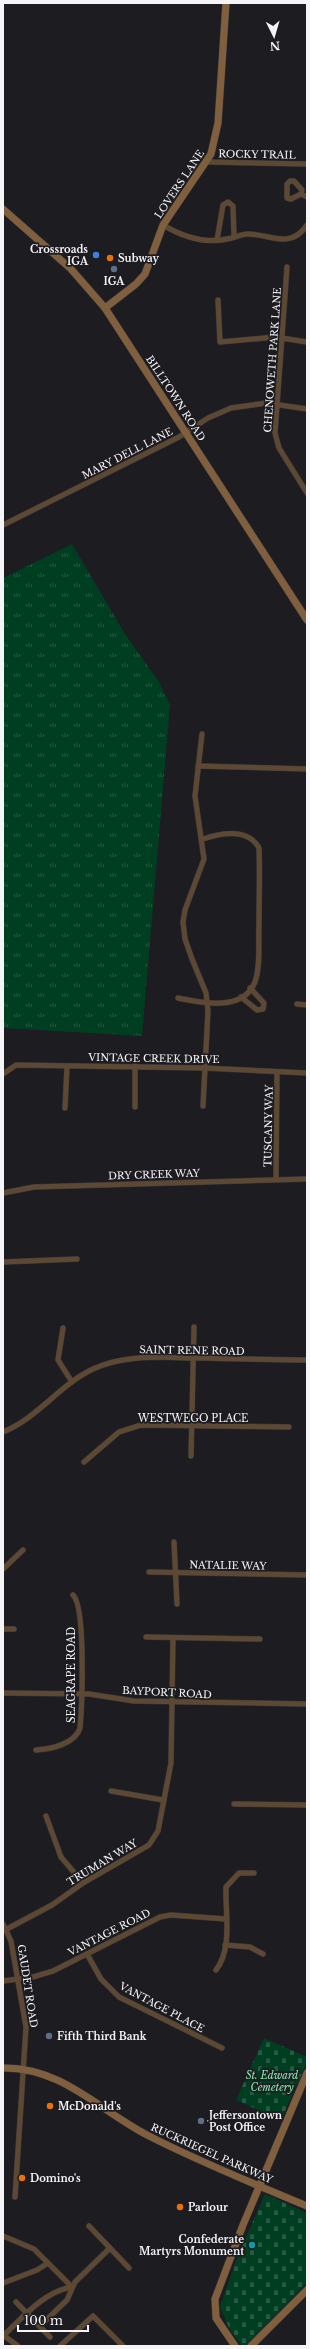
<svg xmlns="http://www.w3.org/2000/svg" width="310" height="2349" viewBox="0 0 310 2349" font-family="'Libre Baskerville',serif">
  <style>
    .grass { fill: url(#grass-tufts) }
    .cemetery { fill: url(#cemetery-stones) }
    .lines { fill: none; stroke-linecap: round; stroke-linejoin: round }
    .street-casing { stroke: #37363a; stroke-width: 6 }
    .secondary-casing { stroke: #37363a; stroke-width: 8 }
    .street { stroke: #5c4833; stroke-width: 5 }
    .secondary { stroke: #805f3e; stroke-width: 7 }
    .shop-dot { fill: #3f7fe0; stroke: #1d1c20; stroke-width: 1.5 }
    .food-dot { fill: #e8710a; stroke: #1d1c20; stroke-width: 1.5 }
    .service-dot { fill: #5c6f8a; stroke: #1d1c20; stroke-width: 1.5 }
    .culture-dot { fill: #0f9aa8; stroke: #1d1c20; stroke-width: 1.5 }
    .labels { text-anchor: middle; stroke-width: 3.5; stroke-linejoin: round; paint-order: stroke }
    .street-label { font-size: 10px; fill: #f5f4f7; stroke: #1d1c20 }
    .poi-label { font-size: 10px; font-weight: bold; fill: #f5f4f7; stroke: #1d1c20; text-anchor: start }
    .park-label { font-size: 10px; font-style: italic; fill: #8aeeb5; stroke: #1d1c20 }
  </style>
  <defs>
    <pattern id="grass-tufts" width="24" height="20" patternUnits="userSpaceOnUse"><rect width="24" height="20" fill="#003e22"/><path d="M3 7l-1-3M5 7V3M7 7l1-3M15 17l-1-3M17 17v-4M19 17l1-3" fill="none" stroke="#265a43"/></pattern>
    <pattern id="cemetery-stones" width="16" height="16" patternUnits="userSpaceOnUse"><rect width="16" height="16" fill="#003e22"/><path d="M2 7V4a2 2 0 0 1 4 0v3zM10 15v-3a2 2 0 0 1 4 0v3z" fill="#265a43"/></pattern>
  </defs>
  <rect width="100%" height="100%" fill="#1d1c20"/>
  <!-- grass -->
  <polygon class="grass" points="72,544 125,634 159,682 170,705 142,1036 3,1028 3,578"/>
  <!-- cemetery -->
  <g class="cemetery">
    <polygon points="264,2038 307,2057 307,2062 281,2120 236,2100"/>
    <polygon points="265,2194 307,2213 307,2283 245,2346 242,2346 229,2328 220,2307 237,2258"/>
  </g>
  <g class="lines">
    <defs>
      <g id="street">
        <polyline points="207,162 307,164"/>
        <polygon points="290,181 294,181 302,190 301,194 291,199 287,198 287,184"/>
        <polyline points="301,194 307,197"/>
        <path d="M 163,225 C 183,237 204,244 227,239 C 234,238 241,234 248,234 C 271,234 290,250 307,225"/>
        <polyline points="217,240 223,205 228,202 233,206 234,237"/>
        <polyline points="287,267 275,433 279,448 307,493"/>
        <polyline points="218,300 220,342 275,337 307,342"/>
        <polyline points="3,525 179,437 208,418 231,408 266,403 307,409"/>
        <polyline points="202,734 195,796 204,859 185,910 183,922 185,939 192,959 206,993 208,1011 203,1106"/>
        <polyline points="198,766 307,769"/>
        <polyline points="241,997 257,1010 263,1009 264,1003 250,988"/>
        <path d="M 178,998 C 202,1003 243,1012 255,982 C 261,965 258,942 259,924 C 259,899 260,873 259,848 C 248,828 221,833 203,839"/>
        <polyline points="297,1004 307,1005"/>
        <polyline points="3,1074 16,1065 204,1068 307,1073"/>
        <polyline points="135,1107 135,1066"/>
        <polyline points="65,1108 67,1066"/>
        <polyline points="276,1179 277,1072"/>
        <polyline points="3,1193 34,1187 307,1179"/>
        <polyline points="3,1262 77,1259"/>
        <polyline points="63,1328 58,1360 72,1382"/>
        <path d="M 3,1432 C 38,1418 59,1385 93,1369 C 127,1353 166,1358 203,1358 C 238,1359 272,1360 307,1360"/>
        <polyline points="191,1456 194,1327"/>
        <polyline points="84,1462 119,1432 141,1425 289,1427"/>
        <polyline points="174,1542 177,1604"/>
        <polyline points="3,1569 23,1550"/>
        <polyline points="149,1572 307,1575"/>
        <polyline points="3,1629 14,1629"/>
        <polyline points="146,1637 260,1639"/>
        <polyline points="3,1693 89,1694 134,1701 307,1704"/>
        <path d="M 36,1750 C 51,1749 75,1744 80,1728 C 82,1707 86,1607 73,1595"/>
        <polyline points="111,1791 163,1800"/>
        <polyline points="234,1804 307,1805"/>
        <polyline points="46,1816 61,1857 83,1883"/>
        <polyline points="3,1924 11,1941 26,2027 15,2197"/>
        <polyline points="7,1929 52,1905 83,1883 149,1845 158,1831 171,1763 173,1638"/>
        <polyline points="225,1945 250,1947 263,1954"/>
        <polyline points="87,1954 101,1979 119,1997 222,2048"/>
        <path d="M 216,1970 C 233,1948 225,1913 226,1887 L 239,1873 L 254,1873"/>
        <polyline points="3,1981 33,1977 53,1971 160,1917 171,1915 226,1919"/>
        <polyline points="89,2226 129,2268"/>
        <polyline points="3,2236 34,2249 72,2287"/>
        <polyline points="3,2283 37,2270 48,2263"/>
        <polyline points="16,2302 50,2337"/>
        <polyline points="40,2326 67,2300 75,2282 110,2248"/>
        <polyline points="3,2335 18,2346"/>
        <path d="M 4,2335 C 23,2317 45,2291 72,2287"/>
        <polyline points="60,2346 93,2316 123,2346"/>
      </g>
      <g id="secondary">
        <polyline points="3,209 71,269 105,308 307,620"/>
        <polyline points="105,308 136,284 145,274 163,225 211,154 218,123 226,3"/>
        <path d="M 3,2068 C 62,2067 100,2111 149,2136 C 200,2162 254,2184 307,2206"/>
        <polyline points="235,2346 216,2318 215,2299 243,2225 307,2073"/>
        <polyline points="251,2346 307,2290"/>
      </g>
    </defs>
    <!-- street casing -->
    <use href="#street" class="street-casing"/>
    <!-- secondary casing -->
    <use href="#secondary" class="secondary-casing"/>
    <!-- street -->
    <use href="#street" class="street"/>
    <!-- secondary -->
    <use href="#secondary" class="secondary"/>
  </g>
  <!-- markers -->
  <circle class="shop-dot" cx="96" cy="255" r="4"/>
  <g class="food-dot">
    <circle cx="110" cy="258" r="4"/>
    <circle cx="50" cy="2106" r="4"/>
    <circle cx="22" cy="2178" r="4"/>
    <circle cx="180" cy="2207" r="4"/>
  </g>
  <g class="service-dot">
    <circle cx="114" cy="269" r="4"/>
    <circle cx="49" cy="2036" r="4"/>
    <circle cx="201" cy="2121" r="4"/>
  </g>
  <circle class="culture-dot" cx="252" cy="2245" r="4"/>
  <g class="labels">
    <!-- street labels -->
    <g class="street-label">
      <text transform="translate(257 154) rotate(1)" y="4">ROCKY TRAIL</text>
      <text transform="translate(179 184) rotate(-56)" y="4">LOVERS LANE</text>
      <text transform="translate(272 360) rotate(-86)" y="4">CHENOWETH PARK LANE</text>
      <text transform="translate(176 398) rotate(57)" y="4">BILLTOWN ROAD</text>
      <text transform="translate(127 453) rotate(-27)" y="4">MARY DELL LANE</text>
      <text transform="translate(154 1058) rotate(1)" y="4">VINTAGE CREEK DRIVE</text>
      <text transform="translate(268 1126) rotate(-89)" y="4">TUSCANY WAY</text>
      <text transform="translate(154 1174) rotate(-2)" y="4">DRY CREEK WAY</text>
      <text transform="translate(192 1350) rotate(1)" y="4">SAINT RENE ROAD</text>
      <text x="193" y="1422">WESTWEGO PLACE</text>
      <text transform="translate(228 1565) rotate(1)" y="4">NATALIE WAY</text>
      <text transform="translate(71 1675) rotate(-90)" y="4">SEAGRAPE ROAD</text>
      <text transform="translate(167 1692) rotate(3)" y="4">BAYPORT ROAD</text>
      <text transform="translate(102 1862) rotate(-31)" y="4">TRUMAN WAY</text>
      <text transform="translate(109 1932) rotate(-27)" y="4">VANTAGE ROAD</text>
      <text transform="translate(28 1986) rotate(81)" y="4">GAUDET ROAD</text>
      <text transform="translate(162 2007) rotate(28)" y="4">VANTAGE PLACE</text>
      <text transform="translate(212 2153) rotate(24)" y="4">RUCKRIEGEL PARKWAY</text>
    </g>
    <!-- poi labels -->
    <g class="poi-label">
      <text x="88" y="253" text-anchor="end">Crossroads<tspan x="88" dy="12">IGA</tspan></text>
      <text x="118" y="262">Subway</text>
      <text x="114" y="285" text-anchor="middle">IGA</text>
      <text x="57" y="2040">Fifth Third Bank</text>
      <text x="58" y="2110">McDonald's</text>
      <text x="209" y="2119">Jeffersontown<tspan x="209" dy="12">Post Office</tspan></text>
      <text x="30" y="2182">Domino's</text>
      <text x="188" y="2211">Parlour</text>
      <text x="244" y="2243" text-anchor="end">Confederate<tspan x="244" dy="12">Martyrs Monument</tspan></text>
    </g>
    <!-- park labels -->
    <g class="park-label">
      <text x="272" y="2079">St. Edward<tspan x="272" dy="12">Cemetery</tspan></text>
    </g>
  </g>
  <!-- border -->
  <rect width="310" height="2349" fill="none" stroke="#f5f4f7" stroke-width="8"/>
  <!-- north arrow -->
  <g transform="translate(274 36) rotate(175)" stroke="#1d1c20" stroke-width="3" paint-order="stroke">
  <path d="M0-3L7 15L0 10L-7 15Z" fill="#f5f4f7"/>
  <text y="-6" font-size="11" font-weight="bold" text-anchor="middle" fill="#f5f4f7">N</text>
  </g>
  <!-- scale -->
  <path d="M18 2325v6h70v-6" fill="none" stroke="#f5f4f7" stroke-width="2"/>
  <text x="24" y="2325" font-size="12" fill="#f5f4f7" stroke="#1d1c20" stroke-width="3" paint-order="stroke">100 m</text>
</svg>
